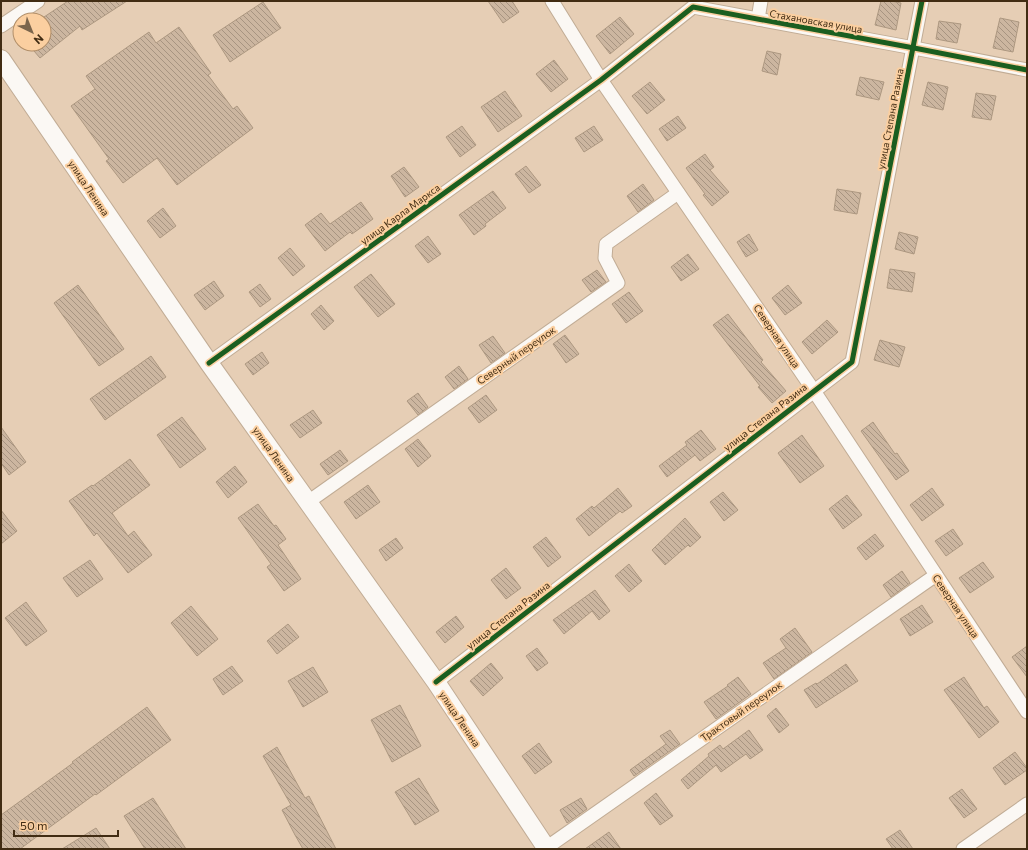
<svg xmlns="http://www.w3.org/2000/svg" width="1028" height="850" viewBox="0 0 1028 850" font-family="Commissioner,sans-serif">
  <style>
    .building { fill: url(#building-back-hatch); stroke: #ad9881 }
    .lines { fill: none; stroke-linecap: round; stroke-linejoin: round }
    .minor-casing { stroke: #c1ac95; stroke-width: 15 }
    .secondary-casing { stroke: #c1ac95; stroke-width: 20 }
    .minor { stroke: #fbf8f4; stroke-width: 13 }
    .secondary { stroke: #fbf8f4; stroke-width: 18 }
    .cycleway-casing { stroke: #fbcfa0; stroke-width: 8 }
    .cycleway { stroke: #1b5e20; stroke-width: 5 }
    .labels { text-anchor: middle; stroke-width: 4; stroke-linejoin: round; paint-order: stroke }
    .street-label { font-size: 10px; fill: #412c13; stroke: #fbcfa0 }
  </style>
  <defs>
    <pattern id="building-back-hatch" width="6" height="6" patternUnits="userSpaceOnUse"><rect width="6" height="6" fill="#ccb6a0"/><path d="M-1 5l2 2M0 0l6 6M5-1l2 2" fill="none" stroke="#a79481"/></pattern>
  </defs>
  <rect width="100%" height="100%" fill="#e6ceb5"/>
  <!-- building -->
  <g class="building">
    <polygon points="68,1 127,1 82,30 80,26 40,58 28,44 44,44 44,17"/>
    <polygon points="488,1 512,1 519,12 503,23"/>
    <polygon points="881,1 891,1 901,3 896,30 875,25"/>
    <polygon points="263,2 281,28 230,62 213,35"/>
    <polygon points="620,17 634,34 610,54 596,36"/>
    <polygon points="1000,18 1019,22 1013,52 993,48"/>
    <polygon points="939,21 961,24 957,43 936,39"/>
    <polygon points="179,27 211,73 208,75 233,109 237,106 253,128 177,185 157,158 123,183 106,161 109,159 71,106 95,89 86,76 149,32 156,43"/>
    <polygon points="767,51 781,54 777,75 762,71"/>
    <polygon points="554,60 568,79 551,92 536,74"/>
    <polygon points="860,77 884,82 879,100 856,95"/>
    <polygon points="650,82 665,100 647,114 632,96"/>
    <polygon points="928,82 948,87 943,110 922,105"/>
    <polygon points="505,91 522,116 498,132 481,107"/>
    <polygon points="976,93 996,96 991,120 972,117"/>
    <polygon points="678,116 686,128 667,141 659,129"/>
    <polygon points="462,126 476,145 460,157 446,137"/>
    <polygon points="594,126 603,140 584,152 575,138"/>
    <polygon points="705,154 714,167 710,170 729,192 712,206 703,195 705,194 686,168"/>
    <polygon points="526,166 541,185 529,193 515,174"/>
    <polygon points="404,167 419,187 405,197 391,176"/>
    <polygon points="643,184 654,200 638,212 627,196"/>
    <polygon points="837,189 861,193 857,214 834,210"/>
    <polygon points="493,191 506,208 485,224 486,226 474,235 459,215"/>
    <polygon points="361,202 373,219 352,234 350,232 325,251 305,225 321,213 330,224"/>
    <polygon points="163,208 176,226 160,238 147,221"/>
    <polygon points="899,232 918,237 914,254 895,249"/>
    <polygon points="749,234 758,250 746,257 737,242"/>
    <polygon points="428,236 441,254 428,263 415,246"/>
    <polygon points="290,248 305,266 293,276 278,258"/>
    <polygon points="688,254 699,269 681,281 671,267"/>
    <polygon points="890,269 915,273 912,292 887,288"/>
    <polygon points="597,270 606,282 591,292 582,280"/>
    <polygon points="371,274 395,304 378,317 354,287"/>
    <polygon points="214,281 224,296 205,310 194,295"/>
    <polygon points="260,284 271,299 260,307 249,292"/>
    <polygon points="78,285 124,349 99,366 54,303"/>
    <polygon points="788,285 802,303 785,315 772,298"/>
    <polygon points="629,292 643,311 626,323 612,304"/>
    <polygon points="321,305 334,321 324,330 311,314"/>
    <polygon points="728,314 763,360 761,362 786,391 772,403 758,387 760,386 713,325"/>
    <polygon points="827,320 838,332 812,354 802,342"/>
    <polygon points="565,335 579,354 566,363 553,344"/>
    <polygon points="493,336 505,353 491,363 479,345"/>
    <polygon points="880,340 905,347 899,367 874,360"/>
    <polygon points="262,352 269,363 253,375 245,364"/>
    <polygon points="151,356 166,377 105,420 90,399"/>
    <polygon points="459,366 468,379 454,389 445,377"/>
    <polygon points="418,393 428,407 418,415 407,401"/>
    <polygon points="486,395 497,410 479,423 468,408"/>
    <polygon points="313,410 322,423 300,438 290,425"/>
    <polygon points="182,417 206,449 180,468 157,435"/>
    <polygon points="873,422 895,454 897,453 909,471 896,480 861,431"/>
    <polygon points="1,427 26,462 9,475 1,463"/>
    <polygon points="701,430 716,449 700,461 695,455 667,477 659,466 687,445 685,442"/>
    <polygon points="802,435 824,466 800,483 778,453"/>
    <polygon points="418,439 431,456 418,467 405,449"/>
    <polygon points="340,450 348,461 328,475 320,464"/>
    <polygon points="130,459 150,485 112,513 128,536 134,531 152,555 128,573 97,533 94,536 69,501 92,485 93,486"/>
    <polygon points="235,466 247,482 228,498 216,482"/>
    <polygon points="368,485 380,502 356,519 344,502"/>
    <polygon points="618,488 632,506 622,513 620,511 589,536 576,519 592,506 594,508"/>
    <polygon points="932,488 944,505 922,521 910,505"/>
    <polygon points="723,492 738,510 724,521 710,502"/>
    <polygon points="847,495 862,515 843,529 829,509"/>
    <polygon points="258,504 274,526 276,525 286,539 278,545 301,579 284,591 267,567 271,564 238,518"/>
    <polygon points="1,510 17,531 1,544"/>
    <polygon points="685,518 701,537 690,547 688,545 665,565 652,550"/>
    <polygon points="953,529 963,544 946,556 935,541"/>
    <polygon points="875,534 884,546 866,560 857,548"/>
    <polygon points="546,537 561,557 548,567 533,547"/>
    <polygon points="396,538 403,548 386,561 379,550"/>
    <polygon points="90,560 103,579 77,597 63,578"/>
    <polygon points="983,562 994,577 970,593 959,578"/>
    <polygon points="629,564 642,581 629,592 615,576"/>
    <polygon points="506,568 521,588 506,599 491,580"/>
    <polygon points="902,571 910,583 891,597 883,585"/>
    <polygon points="595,590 610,611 599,620 592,611 564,634 553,620"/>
    <polygon points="26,602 47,631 26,646 5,618"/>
    <polygon points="922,605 933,622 910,636 900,619"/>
    <polygon points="191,606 218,639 197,656 171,623"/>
    <polygon points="456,616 464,627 445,643 436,632"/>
    <polygon points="288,624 299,637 277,654 267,641"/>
    <polygon points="795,628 812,652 774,679 763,663 786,648 780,639"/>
    <polygon points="1027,646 1027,677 1012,657"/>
    <polygon points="537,648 548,663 537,671 526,656"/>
    <polygon points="491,663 503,678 483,696 470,681"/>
    <polygon points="846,664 858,681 816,708 804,690 816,683 817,684"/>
    <polygon points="232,666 243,681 223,695 213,679"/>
    <polygon points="313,667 328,692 303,707 288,681"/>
    <polygon points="738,677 751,694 716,719 704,702 728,686 727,685"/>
    <polygon points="964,677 984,708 987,706 999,722 979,738 944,690"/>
    <polygon points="400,705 421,746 392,762 371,720"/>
    <polygon points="147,707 171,740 96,795 95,794 20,849 1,849 1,815 73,763 72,762"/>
    <polygon points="776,708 789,725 779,733 767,716"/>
    <polygon points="670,730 680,744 634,776 630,770 666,744 660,736"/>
    <polygon points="749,730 763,750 750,759 746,754 721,772 716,765 688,789 681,780 709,756 708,754 720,745 723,749"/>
    <polygon points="539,743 552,762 535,774 522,756"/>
    <polygon points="277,747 305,798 309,796 336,849 303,849 295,835 282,810 291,805 263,756"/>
    <polygon points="1015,752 1027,768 1027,770 1005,785 993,768"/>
    <polygon points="419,778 439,811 415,825 395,792"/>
    <polygon points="962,789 977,809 964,818 949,798"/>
    <polygon points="656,793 673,816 660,825 644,803"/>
    <polygon points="153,798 186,849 145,849 124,816"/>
    <polygon points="581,798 587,809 567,823 560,810"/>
    <polygon points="96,828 110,849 62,849"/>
    <polygon points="900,830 913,849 893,849 886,839"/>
    <polygon points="609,832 621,849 585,849"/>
  </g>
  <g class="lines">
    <defs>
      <g id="minor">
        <polyline points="552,1 601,80 814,391 1027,712"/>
        <polyline points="758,19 761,1"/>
        <polyline points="1,26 38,1"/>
        <polyline points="209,363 601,80 693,7 914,48 1027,70"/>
        <polyline points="308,502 618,283 605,258 606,244 678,193"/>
        <polyline points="436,682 852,362 922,1"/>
        <polyline points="546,848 936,575"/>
        <polyline points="963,849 1027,804"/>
      </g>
      <polyline id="secondary" points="1,59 209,363 436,682 547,849"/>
    </defs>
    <!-- minor casing -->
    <use href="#minor" class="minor-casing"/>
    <!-- secondary casing -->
    <use href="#secondary" class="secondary-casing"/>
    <!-- minor -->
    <use href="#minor" class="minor"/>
    <!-- secondary -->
    <use href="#secondary" class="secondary"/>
    <defs>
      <g id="cycleway">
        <polyline points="209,363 601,80 693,7 914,48 1027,70"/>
        <polyline points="436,682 852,362 922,1"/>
      </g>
    </defs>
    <!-- cycleway casing -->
    <use href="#cycleway" class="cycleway-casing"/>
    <!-- cycleway -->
    <use href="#cycleway" class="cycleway"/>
  </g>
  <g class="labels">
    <!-- street labels -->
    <g class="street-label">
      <text transform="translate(816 21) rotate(10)" y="4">Стахановская улица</text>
      <text transform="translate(890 119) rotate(-79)" y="4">улица Степана Разина</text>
      <text transform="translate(89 188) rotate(56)" y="4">улица Ленина</text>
      <text transform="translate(400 214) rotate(-36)" y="4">улица Карла Маркса</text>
      <text transform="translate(777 336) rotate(56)" y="4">Северная улица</text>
      <text transform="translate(516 355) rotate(-35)" y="4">Северный переулок</text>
      <text transform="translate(765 417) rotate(-38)" y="4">улица Степана Разина</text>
      <text transform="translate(274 454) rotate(55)" y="4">улица Ленина</text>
      <text transform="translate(956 606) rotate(56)" y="4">Северная улица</text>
      <text transform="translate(508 615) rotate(-38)" y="4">улица Степана Разина</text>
      <text transform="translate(741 711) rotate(-35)" y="4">Трактовый переулок</text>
      <text transform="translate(460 719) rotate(56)" y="4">улица Ленина</text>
    </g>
  </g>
  <!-- border -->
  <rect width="1028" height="850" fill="none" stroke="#412c13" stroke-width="4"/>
  <!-- north arrow -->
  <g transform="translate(32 32) rotate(137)"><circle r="19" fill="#fbcfa0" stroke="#b18e68"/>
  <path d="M0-3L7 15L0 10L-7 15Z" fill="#7b654c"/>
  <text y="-6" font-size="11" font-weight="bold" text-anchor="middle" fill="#412c13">N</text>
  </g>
  <!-- scale -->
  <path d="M14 830v6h104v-6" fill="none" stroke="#412c13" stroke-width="2"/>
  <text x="20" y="830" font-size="12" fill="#412c13" stroke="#fbcfa0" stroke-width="3" paint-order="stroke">50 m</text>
</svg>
